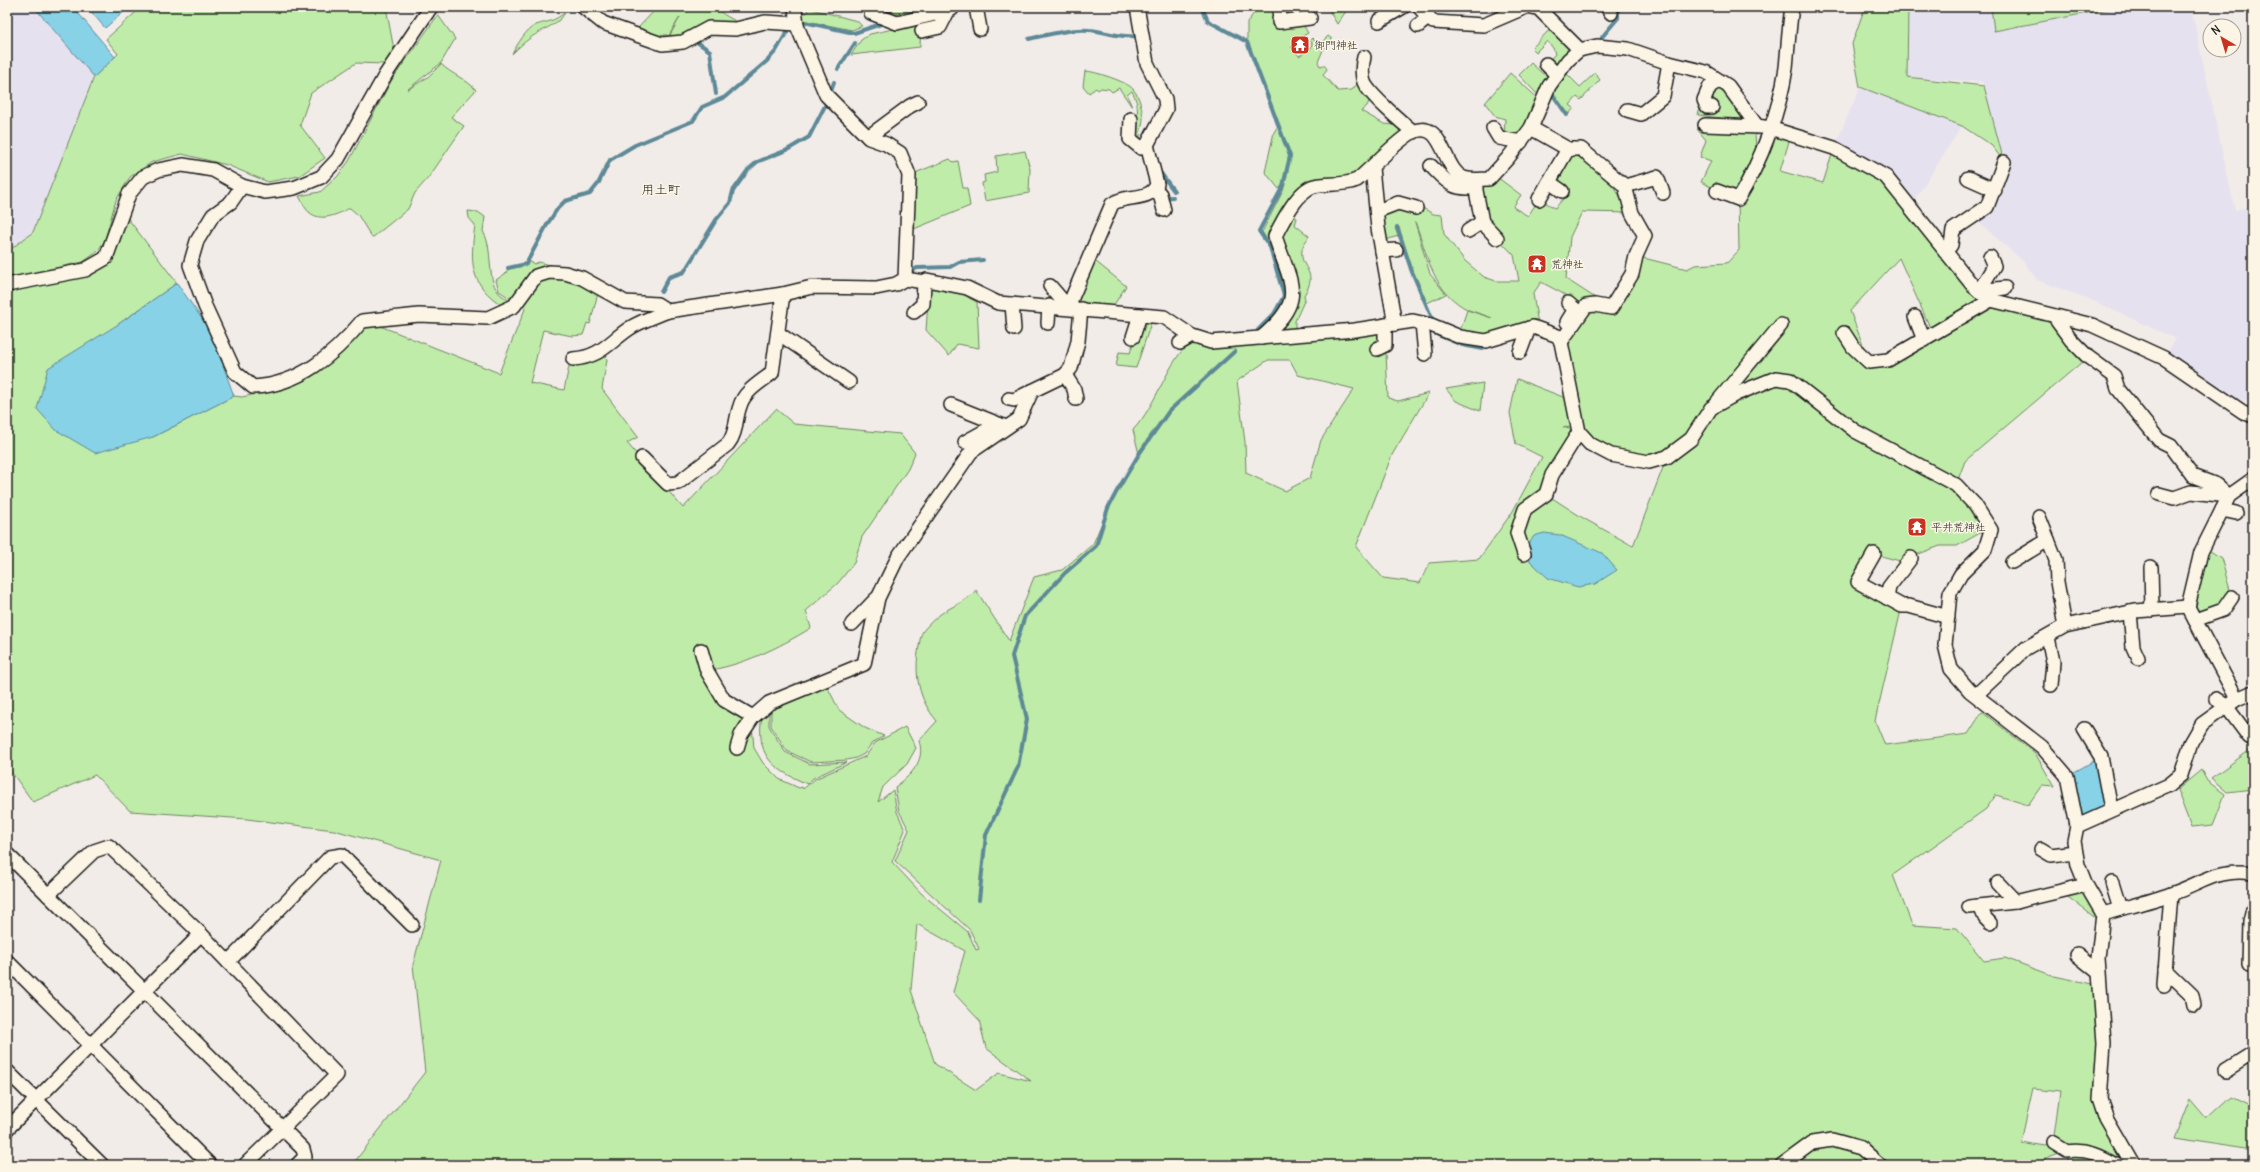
<svg xmlns="http://www.w3.org/2000/svg" width="2260" height="1172" viewBox="0 0 2260 1172" font-family="Delius,'Klee One',sans-serif">
  <style>
    .built { fill: #e6e1ee }
    .green { fill: #c0eca9; stroke: #6e8462; fill-rule: evenodd }
    .water { fill: #88d2e8; stroke: #5d8996 }
    .lines { fill: none; stroke-linecap: round; stroke-linejoin: round }
    .stream { stroke: #5d8996; stroke-width: 4 }
    .minor-casing { stroke: #1c1c1c; stroke-width: 16 }
    .minor { stroke: #fcf5e5; stroke-width: 13 }
    .labels { text-anchor: middle; stroke-width: 3; stroke-linejoin: round; paint-order: stroke }
    .poi-label { font-size: 11px; fill: #1c1c1c; stroke: #fcf5e5; text-anchor: start }
    .quarter-label { font-size: 13px; fill: #1c1c1c; stroke: #fcf5e5 }
  </style>
  <rect width="100%" height="100%" fill="#f2ece9"/>
  <filter id="ink" filterUnits="userSpaceOnUse"><feTurbulence type="fractalNoise" baseFrequency=".025" numOctaves="2"/><feDisplacementMap in="SourceGraphic" scale="8" xChannelSelector="R" yChannelSelector="G"/><feConvolveMatrix kernelMatrix="1 2 1 2 8 2 1 2 1" color-interpolation-filters="sRGB"/></filter>
  <g filter="url(#ink)">
    <!-- built -->
    <g class="built">
      <polygon points="7,7 34,7 94,77 33,232 7,252"/>
      <polygon points="1908,7 1991,7 1994,31 2118,7 2191,7 2235,210 2253,206 2253,400 2223,399 2164,358 2176,339 2091,300 2037,280 2023,261 1972,217 1987,207 2004,162 1984,86 1982,82 1907,77"/>
      <polygon points="1860,87 1962,126 1910,207 1834,148"/>
    </g>
    <!-- green -->
    <g class="green">
      <polygon points="138,7 386,7 394,50 384,64 356,63 311,93 300,125 325,158 299,176 268,182 227,165 182,154 152,162 130,177 116,200 105,240 97,252 83,262 7,278 7,252 33,232 94,77 118,54 106,39 135,13"/>
      <path d="M 658,7 L 716,7 C 722,16 733,18 741,25 L 681,38 L 668,39 L 680,17 L 668,37 L 667,35 L 664,35 L 663,41 L 635,31 Z"/>
      <polygon points="880,7 935,7 902,16"/>
      <polygon points="1258,7 1278,7 1275,16 1278,28 1302,23 1308,33 1293,42 1295,45 1291,47 1299,56 1311,48 1312,43 1310,40 1312,38 1319,45 1328,36 1332,39 1323,50 1318,62 1320,66 1324,65 1327,69 1323,75 1338,91 1352,90 1358,83 1371,97 1367,106 1361,111 1384,124 1397,125 1401,135 1348,180 1316,181 1279,217 1282,267 1289,306 1260,332 1275,316 1286,296 1271,245 1262,232 1284,189 1279,189 1265,172 1274,132 1278,126 1247,43 1247,23"/>
      <polygon points="1327,7 1349,7 1337,24"/>
      <polygon points="1865,7 1908,7 1907,77 1984,86 2004,162 1992,146 1962,126 1860,87 1852,44"/>
      <polygon points="1991,7 2118,7 1994,31"/>
      <polygon points="808,8 857,21 862,26 852,30 802,20 801,12 807,13"/>
      <path d="M 565,12 C 561,24 538,31 529,39 C 523,43 517,49 512,54 C 518,44 525,30 536,25 C 548,21 554,22 565,12 Z"/>
      <path d="M 438,15 L 455,39 L 441,63 L 407,90 L 428,77 L 441,64 C 452,75 467,79 476,90 L 451,117 L 464,126 L 429,177 L 415,193 L 408,209 L 372,238 L 358,215 L 350,208 C 338,214 321,223 309,212 C 305,209 302,201 299,196 L 320,192 L 337,177 L 349,161 L 391,81 Z"/>
      <polygon points="1546,21 1574,51 1555,71 1547,63 1555,54 1553,48 1547,41 1536,52 1532,48 1549,30 1543,24"/>
      <polygon points="921,23 920,47 851,55 861,40 870,34"/>
      <polygon points="1531,63 1543,74 1548,71 1552,75 1542,94 1538,95 1519,75"/>
      <path d="M 1085,71 C 1094,71 1128,82 1133,89 C 1140,97 1142,109 1143,118 C 1143,127 1138,134 1141,142 L 1135,135 C 1138,120 1140,105 1132,91 L 1127,95 L 1132,107 L 1119,88 L 1112,92 L 1109,89 L 1101,88 L 1098,90 L 1096,88 L 1089,93 L 1083,86 Z"/>
      <polygon points="1565,72 1580,87 1595,73 1600,80 1581,100 1577,97 1570,105 1574,108 1569,114 1551,91"/>
      <polygon points="1510,73 1542,102 1521,142 1504,139 1505,119 1495,116 1485,103"/>
      <polygon points="1714,87 1730,96 1750,122 1698,115 1699,110 1707,114 1716,110 1717,103 1707,99"/>
      <path d="M 1770,128 L 1791,135 L 1780,171 L 1823,183 L 1834,148 L 1886,177 L 1974,287 L 2048,314 L 2088,357 L 1965,461 L 1956,485 L 1980,521 L 1982,532 L 1957,546 L 1940,546 L 1900,561 L 1874,554 L 1858,582 L 1902,606 L 1875,721 L 1885,745 L 1968,734 L 1982,712 L 2035,753 L 2054,786 L 2042,785 L 2028,805 L 1996,795 L 1986,809 L 1893,875 L 1912,925 L 1957,928 L 1984,961 L 2005,958 L 2054,976 L 2098,985 L 2101,1089 L 2133,1165 L 2070,1165 L 2067,1151 L 2030,1165 L 352,1165 L 425,1072 L 413,965 L 441,860 L 334,830 L 247,819 L 130,811 L 95,775 L 33,802 L 7,766 L 7,291 L 90,275 L 112,261 L 126,216 L 177,283 L 117,325 L 153,437 L 234,396 L 242,397 L 274,390 L 363,329 L 375,324 L 499,373 L 525,309 L 521,302 L 538,279 L 565,275 L 598,293 L 590,324 L 587,323 L 583,335 L 572,336 L 543,330 L 530,383 L 564,390 L 571,357 L 605,352 L 607,360 L 602,389 L 638,437 L 627,443 L 683,508 L 776,409 L 794,424 L 900,434 L 915,453 L 908,469 L 862,537 L 854,563 L 838,583 L 806,611 L 811,628 C 778,648 742,666 704,671 L 752,725 L 754,748 L 763,763 L 779,779 L 799,788 L 802,787 L 803,789 L 815,779 L 866,756 L 875,743 L 905,727 L 916,748 L 907,764 L 883,787 L 878,802 L 893,790 L 897,812 L 905,830 L 892,862 L 922,894 L 968,932 L 976,950 L 979,949 L 970,930 L 895,861 L 909,830 L 899,811 L 895,787 C 910,776 926,761 919,741 L 937,721 C 918,699 914,674 919,646 C 920,642 920,635 923,631 C 927,626 933,620 938,616 C 950,606 966,603 976,590 L 1009,641 L 1034,577 L 1062,570 L 1093,544 L 1108,508 L 1139,454 L 1133,430 C 1157,405 1167,361 1193,339 L 1385,330 L 1388,398 L 1398,401 L 1429,393 L 1392,455 L 1356,547 L 1383,578 L 1420,583 L 1429,563 L 1479,559 L 1513,511 L 1542,457 L 1516,444 L 1510,413 L 1517,379 L 1568,399 L 1573,428 L 1563,427 L 1578,432 L 1561,342 L 1586,306 L 1541,282 L 1533,294 L 1538,324 L 1530,323 L 1483,335 L 1460,331 L 1467,310 L 1492,318 C 1483,314 1471,312 1463,307 C 1430,286 1428,254 1415,222 L 1430,274 L 1446,294 L 1427,303 L 1412,268 L 1399,227 L 1395,228 L 1398,236 L 1383,241 L 1381,213 L 1400,207 L 1411,210 L 1423,208 L 1433,214 L 1442,215 L 1444,234 L 1465,261 L 1484,277 L 1496,281 L 1519,281 L 1514,255 L 1482,222 L 1474,180 L 1493,174 L 1521,195 L 1513,207 L 1528,216 L 1539,199 L 1555,208 L 1565,197 L 1557,184 L 1574,151 L 1610,182 L 1632,213 L 1582,212 L 1570,237 L 1566,279 L 1611,308 L 1636,256 L 1687,269 L 1695,265 L 1727,263 L 1739,250 L 1738,199 ZM 1899,258 L 1933,334 L 1872,369 L 1850,311 ZM 1268,360 L 1290,360 L 1298,375 L 1354,389 L 1321,440 L 1310,478 L 1285,491 L 1246,473 L 1245,442 L 1237,381 ZM 1579,432 L 1611,455 L 1667,457 L 1633,546 L 1583,518 L 1546,494 ZM 917,924 L 965,951 L 953,992 L 979,1020 L 986,1048 L 1031,1081 L 999,1073 L 976,1090 L 935,1064 L 911,990 ZM 2033,1088 L 2061,1091 L 2054,1143 L 2045,1146 L 2021,1142 Z"/>
      <polygon points="1697,129 1743,130 1755,132 1756,153 1735,194 1716,182 1711,187 1701,182 1711,161 1700,157 1706,140"/>
      <polygon points="1025,151 1030,169 1029,193 985,201 982,183 985,182 984,175 997,172 996,156"/>
      <polygon points="950,159 953,162 958,161 963,188 967,188 970,206 909,231 912,178 915,173"/>
      <path d="M 468,211 L 478,212 L 485,217 L 483,231 C 494,249 486,277 498,292 C 501,296 508,299 511,302 L 503,306 C 469,284 470,263 475,225 L 469,218 Z"/>
      <path d="M 1290,213 L 1297,218 L 1295,225 L 1309,236 C 1307,240 1302,246 1302,250 C 1299,269 1320,271 1304,295 L 1305,299 L 1295,321 L 1295,331 L 1271,333 L 1292,314 L 1277,235 Z"/>
      <polygon points="529,261 534,264 539,262 553,266 513,300 499,291 496,280 506,273 508,269 527,265"/>
      <polygon points="1095,261 1126,286 1112,308 1080,305 1078,300"/>
      <polygon points="942,288 969,294 969,298 977,302 979,348 957,344 949,356 926,330 929,289"/>
      <polygon points="1141,319 1152,320 1136,368 1116,366 1119,352 1130,353"/>
      <polygon points="1483,383 1480,411 1456,401 1446,389"/>
      <polygon points="2204,547 2221,558 2230,590 2222,606 2201,612 2196,608"/>
      <polygon points="825,682 839,710 865,728 884,736 872,743 864,754 856,758 847,760 811,762 787,751 771,726 771,708"/>
      <path d="M 769,709 L 769,726 L 785,752 L 810,764 L 847,762 L 813,778 L 807,784 C 769,767 756,756 762,712 Z"/>
      <polygon points="2253,748 2253,789 2227,792 2211,778"/>
      <polygon points="2201,770 2207,781 2225,794 2213,825 2191,827 2177,790"/>
      <polygon points="2086,885 2102,923 2060,891"/>
      <polygon points="2230,1096 2253,1107 2253,1151 2173,1139 2189,1098 2206,1118"/>
    </g>
    <!-- water -->
    <g class="water">
      <polygon points="34,7 73,7 115,57 94,77"/>
      <polygon points="87,7 122,7 125,11 105,28"/>
      <polygon points="177,283 211,332 234,396 153,437 95,453 56,430 37,409 48,368 117,325"/>
      <polygon points="1544,533 1560,535 1602,553 1617,570 1595,584 1578,587 1548,578 1530,561 1527,545 1534,536"/>
      <polygon points="2101,757 2111,809 2077,826 2067,776"/>
    </g>
    <g class="lines">
      <!-- stream -->
      <g class="stream">
        <polyline points="1202,7 1208,21 1247,42 1290,156 1283,186 1259,231 1270,247 1284,296 1274,314 1258,330"/>
        <polyline points="577,9 590,21"/>
        <polyline points="804,22 854,33 884,23"/>
        <polyline points="1602,37 1618,18 1618,7"/>
        <path d="M 1029,39 C 1045,35 1072,28 1089,30 C 1105,31 1119,38 1135,36"/>
        <polyline points="694,40 710,51 716,94"/>
        <polyline points="838,69 855,43"/>
        <polyline points="1551,92 1567,115"/>
        <polyline points="1160,172 1174,191"/>
        <polyline points="1163,198 1173,197"/>
        <polyline points="1397,227 1412,272 1432,318"/>
        <polyline points="508,268 526,264 548,223 558,208 565,201 590,194 598,184 610,160 635,145 693,121 702,107 725,97 767,61 776,51 787,32"/>
        <polyline points="910,272 917,268 950,267 959,262 983,260"/>
        <polyline points="661,292 669,277 684,272 716,220 730,203 733,191 748,170 757,162 787,150 809,137 829,98 834,82"/>
        <polyline points="1438,335 1462,345 1483,349"/>
        <polyline points="979,900 986,835 1018,767 1027,719 1012,656 1025,616 1065,573 1096,546 1108,508 1117,491 1139,454 1169,411 1235,351"/>
      </g>
      <defs>
        <g id="minor">
          <polyline points="583,7 603,23 662,44 683,42 709,28 736,29 765,22 797,24"/>
          <polyline points="795,7 797,26 826,95 869,138 886,144 900,153 909,175 905,279"/>
          <polyline points="976,7 980,29"/>
          <polyline points="1280,7 1279,22 1310,18"/>
          <polyline points="1419,7 1433,22 1484,25 1526,7"/>
          <polyline points="1532,7 1538,8 1580,50"/>
          <polyline points="1607,7 1611,13"/>
          <polyline points="871,13 897,23 948,11"/>
          <polyline points="1379,21 1403,7"/>
          <polyline points="1418,26 1429,17"/>
          <polyline points="922,31 940,27 948,11 952,9"/>
          <path d="M 1364,57 C 1362,65 1361,73 1364,82 C 1368,93 1403,124 1414,132"/>
          <polyline points="1546,64 1557,75"/>
          <polyline points="1712,107 1707,107 1704,100 1710,86 1719,81"/>
          <polyline points="1627,110 1641,114 1663,96 1669,63"/>
          <polyline points="1131,119 1130,139 1141,148 1147,145"/>
          <polyline points="1705,125 1760,127"/>
          <polyline points="1493,128 1499,138 1521,142"/>
          <polyline points="1531,128 1568,149 1581,149 1625,186 1632,213 1645,236 1636,256 1632,274 1611,308 1595,305 1586,306 1561,342"/>
          <polyline points="868,137 910,106 918,102"/>
          <path d="M 1431,166 C 1447,182 1453,191 1476,187"/>
          <polyline points="1372,168 1378,228 1395,324"/>
          <polyline points="1968,178 1995,190"/>
          <polyline points="1474,180 1482,222 1497,238"/>
          <polyline points="1549,182 1562,191"/>
          <path d="M 242,186 L 231,202 L 213,215 L 197,241 L 190,265 L 205,306 L 235,372 L 253,387 C 299,385 334,355 362,321 L 419,315 L 488,318 L 514,306 L 536,276 L 549,272 L 565,273 L 582,278 L 625,302 L 657,304 L 668,311 L 783,294 L 812,287 L 876,288 L 896,284 L 905,279 L 924,282 L 927,280 L 967,288 L 998,303 L 1164,317 L 1192,336 L 1211,342 L 1355,330 L 1413,321 L 1431,325 L 1460,337 L 1486,341 L 1533,327 L 1558,336 L 1561,342 L 1579,432 L 1590,444 L 1611,455 L 1649,462 L 1667,457 L 1691,439 L 1711,408 L 1736,394 L 1776,378 L 1790,380 L 1855,431 L 1956,485 L 1975,505 L 1991,530 L 1985,550 L 1961,574 L 1950,593 L 1945,645 L 1951,669 L 1970,691 L 2042,747 L 2067,776 L 2077,826 L 2074,841 L 2078,865 L 2086,885 L 2103,914 L 2098,958 L 2104,1043 L 2100,1099 L 2107,1120 L 2133,1165"/>
          <polyline points="1625,186 1657,177 1663,193"/>
          <polyline points="1155,189 1160,194 1164,210"/>
          <path d="M 1717,191 L 1738,199 C 1761,162 1780,110 1786,68 C 1788,47 1789,27 1792,7"/>
          <polyline points="1539,199 1568,149"/>
          <polyline points="1377,211 1398,203 1416,208"/>
          <polyline points="1468,231 1482,222"/>
          <polyline points="1382,251 1396,250"/>
          <polyline points="1945,252 1951,245 1953,230 1987,207 2004,162"/>
          <polyline points="7,285 85,270 106,258 129,194 143,177 158,170 183,165 213,170 242,186 265,192 294,188 321,177 338,159 386,74 431,7"/>
          <path d="M 1050,286 L 1068,307 L 1112,204 C 1125,194 1151,202 1157,184 L 1147,145 L 1166,109 L 1165,99 L 1147,63 L 1137,7"/>
          <polyline points="1979,291 1994,266 1990,257"/>
          <polyline points="1979,291 2005,288"/>
          <polyline points="1012,304 1014,329"/>
          <polyline points="914,312 923,304 924,282"/>
          <polyline points="1915,317 1924,340"/>
          <polyline points="2058,317 2057,321 2071,340 2088,357 2114,376 2118,389 2159,440 2171,446 2193,476 2217,485 2229,496"/>
          <polyline points="1567,322 1575,309 1568,303"/>
          <polyline points="1048,323 1049,306"/>
          <polyline points="1422,323 1425,354"/>
          <polyline points="778,333 849,382"/>
          <polyline points="1844,333 1853,347 1869,362 1888,360 1991,300"/>
          <polyline points="1133,337 1140,315"/>
          <path d="M 1261,338 C 1308,299 1291,286 1275,236 C 1282,222 1298,190 1314,186 C 1328,183 1343,186 1357,180 C 1371,169 1398,139 1413,132 C 1444,118 1442,170 1464,178 C 1472,181 1480,179 1489,179 L 1508,158 L 1531,128 L 1549,86 L 1568,60 L 1579,50 L 1597,46 L 1628,49 L 1669,63 L 1706,72 L 1728,86 L 1757,126 L 1770,128 L 1834,148 L 1886,177 L 1974,287 L 1991,300 L 2092,325 L 2164,358 L 2243,412 L 2253,416"/>
          <polyline points="1180,343 1192,336"/>
          <polyline points="1377,349 1385,345 1385,325"/>
          <polyline points="1520,352 1529,328"/>
          <path d="M 573,359 C 601,357 609,342 630,328 C 641,321 656,316 668,311"/>
          <polyline points="1065,375 1074,389 1076,399"/>
          <polyline points="1009,399 1014,400 1032,391"/>
          <polyline points="1718,401 1781,325"/>
          <polyline points="951,405 1006,427"/>
          <polyline points="965,442 985,431 995,429"/>
          <path d="M 642,458 L 668,484 L 678,483 L 728,444 C 737,433 735,419 740,406 C 744,391 761,382 772,373 L 783,294"/>
          <polyline points="2159,494 2174,498 2191,492 2229,496"/>
          <polyline points="2222,510 2236,513"/>
          <polyline points="2039,517 2056,560 2057,582 2065,626"/>
          <polyline points="1524,554 1517,533 1525,509 1546,494 1552,475 1579,432"/>
          <polyline points="1874,554 1858,582 1902,606 1909,606 1948,617"/>
          <polyline points="2012,562 2048,540"/>
          <polyline points="2151,567 2152,610"/>
          <polyline points="1887,598 1889,587 1911,558"/>
          <polyline points="2130,612 2133,647 2138,658"/>
          <polyline points="2195,620 2223,610 2232,597"/>
          <polyline points="852,624 876,599"/>
          <polyline points="2048,637 2053,662 2051,685"/>
          <polyline points="701,650 707,671 724,700 753,717 769,703 864,664 878,598 898,557 971,452 1019,419 1032,391 1065,375 1071,368 1078,341 1081,309"/>
          <polyline points="1976,695 2026,648 2065,626 2135,611 2188,607"/>
          <polyline points="2216,699 2226,706 2249,737 2253,739"/>
          <polyline points="2237,699 2188,607 2201,552 2229,496 2253,479"/>
          <polyline points="2084,729 2101,757 2111,809"/>
          <polyline points="737,748 741,735 753,717"/>
          <polyline points="2077,826 2169,785 2181,775 2191,743 2202,724 2237,699 2253,692"/>
          <polyline points="2041,849 2051,855 2075,852"/>
          <polyline points="7,854 303,1149 305,1157 297,1165"/>
          <polyline points="1998,883 2016,902"/>
          <polyline points="2112,883 2120,909"/>
          <polyline points="48,895 94,851 109,846 201,934 337,1075 245,1165"/>
          <polyline points="1980,906 1985,918 1990,923"/>
          <polyline points="1969,907 2015,902 2086,885"/>
          <path d="M 2103,914 C 2126,907 2149,902 2171,894 C 2204,883 2216,868 2253,873"/>
          <polyline points="2077,955 2098,972"/>
          <polyline points="7,961 210,1165"/>
          <polyline points="228,962 330,857 342,855 412,925"/>
          <polyline points="2249,965 2250,921 2253,908"/>
          <polyline points="2165,969 2192,995 2194,1005"/>
          <polyline points="2164,985 2171,894"/>
          <polyline points="2226,1070 2253,1053"/>
          <polyline points="7,1071 102,1165"/>
          <polyline points="7,1129 201,934"/>
          <path d="M 2054,1143 L 2067,1151 C 2087,1148 2101,1155 2118,1165"/>
          <polyline points="1782,1165 1812,1143 1832,1140 1861,1148 1880,1165"/>
        </g>
      </defs>
      <!-- minor casing -->
      <use href="#minor" class="minor-casing"/>
      <!-- minor -->
      <use href="#minor" class="minor"/>
    </g>
  </g>
  <!-- icons -->
  <defs>
    <symbol id="temple-square" viewBox="-11 -11 22 22"><rect x="-9" y="-9" width="18" height="18" rx="4" fill="#c8321e" stroke="#fcf5e5"/><path d="M0-6L5-2H3V0L6.5 2.5H4V6H1.5V3h-3V6H-4V2.5H-6.5L-3 0V-2H-5Z" fill="#fff"/></symbol>
  </defs>
  <g fill-rule="evenodd">
    <use href="#temple-square" x="1289" y="34" width="22" height="22"/>
    <use href="#temple-square" x="1526" y="253" width="22" height="22"/>
    <use href="#temple-square" x="1906" y="516" width="22" height="22"/>
  </g>
  <g class="labels">
    <!-- poi labels -->
    <g class="poi-label">
      <text x="1314" y="49">御門神社</text>
      <text x="1551" y="268">荒神社</text>
      <text x="1931" y="531">平井荒神社</text>
    </g>
    <!-- quarter labels -->
    <g class="quarter-label">
      <text x="661" y="194">用土町</text>
    </g>
  </g>
  <!-- margin -->
  <rect width="2260" height="1172" fill="none" stroke="#fcf5e5" stroke-width="24"/>
  <rect x="12" y="12" width="2236" height="1148" fill="none" stroke="#1c1c1c" stroke-width="1.5" filter="url(#ink)"/>
  <!-- north arrow -->
  <g transform="translate(2222 38) rotate(322)"><circle r="19" fill="#fcf5e5" stroke="#a29e95"/>
  <path d="M0-3L7 15L0 10L-7 15Z" fill="#c8321e"/>
  <text y="-6" font-size="11" font-weight="bold" text-anchor="middle" fill="#1c1c1c">N</text>
  </g>
</svg>
